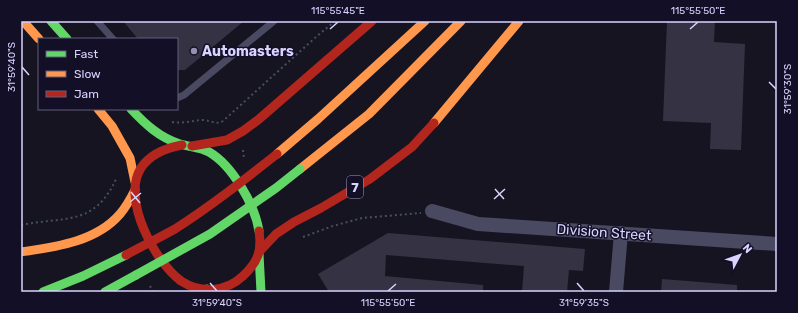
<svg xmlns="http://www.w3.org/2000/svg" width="798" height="313" viewBox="0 0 798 313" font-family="Rubik,sans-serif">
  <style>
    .building { fill: #343243 }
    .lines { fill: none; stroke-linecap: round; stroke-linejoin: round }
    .path { stroke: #44505f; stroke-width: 2; stroke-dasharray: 2 3; stroke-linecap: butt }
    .lane { stroke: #4a4962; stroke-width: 7 }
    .street { stroke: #4a4962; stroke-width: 14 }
    .fast { stroke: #63d668; stroke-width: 9 }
    .slow { stroke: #ff974d; stroke-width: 9 }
    .jam { stroke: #b3261e; stroke-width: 9 }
    .fast-bridge { stroke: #63d668; stroke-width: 9 }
    .jam-bridge { stroke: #b3261e; stroke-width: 9 }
    .ticks { fill: none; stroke: #d9d4ff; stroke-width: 1.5 }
    .poi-dot { fill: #9591b1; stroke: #130f26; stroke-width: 1.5 }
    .labels { text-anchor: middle; stroke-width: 3; stroke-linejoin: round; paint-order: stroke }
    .shield { fill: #130f26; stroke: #9e99be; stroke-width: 1 }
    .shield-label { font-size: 13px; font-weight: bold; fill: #d9d4ff }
    .poi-label { font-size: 14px; font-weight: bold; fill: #d9d4ff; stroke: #130f26; text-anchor: start }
    .street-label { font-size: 14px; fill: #d9d4ff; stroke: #130f26 }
    .neatline { fill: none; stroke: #d9d4ff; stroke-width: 1.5 }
    .ticks-label { font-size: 10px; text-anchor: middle; fill: #d9d4ff }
  </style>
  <rect width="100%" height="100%" fill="#161421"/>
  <!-- building -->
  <g class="building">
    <polygon points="123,21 244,21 185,70 177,70 177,39 138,39"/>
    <polygon points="667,21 715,21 714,42 745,44 741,150 710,149 711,123 663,121"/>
    <polygon points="388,233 585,249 583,271 569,270 567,292 522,292 524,266 386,255 385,276 483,285 483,292 329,292 318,274"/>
    <polygon points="662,279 737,285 737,292 661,292"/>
  </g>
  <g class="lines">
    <!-- path -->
    <g class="path">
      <path d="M 172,122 C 184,124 193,120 204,120 C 212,121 216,125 223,121 L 316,37 L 335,21"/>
      <polyline points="243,150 244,159"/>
      <path d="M 21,225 C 65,216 95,227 117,177"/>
      <polyline points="303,237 333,226 362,218 421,213"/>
      <polyline points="150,286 153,292"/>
    </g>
    <!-- lane -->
    <g class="lane">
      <polyline points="97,21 113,39"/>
      <polyline points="177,98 184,95 274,21"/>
    </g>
    <!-- street -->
    <g class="street">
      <polyline points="432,211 478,224 777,244"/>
      <polyline points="616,292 621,233"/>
    </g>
    <!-- fast -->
    <g class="fast">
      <polyline points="51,21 67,39"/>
      <path d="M 131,109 C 145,124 160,138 180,144 C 190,147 200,147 209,152 C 232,165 255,205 259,231"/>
      <polyline points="259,254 261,292"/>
      <polyline points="43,292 83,276 126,255"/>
      <polyline points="105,292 136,275"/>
    </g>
    <!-- slow -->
    <g class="slow">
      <polyline points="23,21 39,39"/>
      <polyline points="98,109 112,126 130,158 135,182"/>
      <polyline points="434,123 519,21"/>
      <polyline points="277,154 318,119 425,21"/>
      <polyline points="300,169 369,114 461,21"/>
      <path d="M 21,252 C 55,247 96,242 120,214 C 126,207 131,198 135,190"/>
      <polyline points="198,292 207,289"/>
    </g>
    <!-- jam -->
    <g class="jam">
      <path d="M 182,145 C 166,148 150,154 141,168 C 121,199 155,262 181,281 C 201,294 226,292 243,276 C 258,262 262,251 259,231"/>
      <polyline points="192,146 227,140 243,131 258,120 372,21"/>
      <polyline points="260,251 276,234 294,222 321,208 370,179 412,147 434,123"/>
    </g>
    <!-- fast-bridge -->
    <polyline class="fast-bridge" points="136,275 210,234 276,188 300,169"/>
    <!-- jam-bridge -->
    <path class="jam-bridge" d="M 126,255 C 142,246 159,238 175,229 C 211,206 244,180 277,154"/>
  </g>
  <!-- ticks -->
  <path class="ticks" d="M 330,29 L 338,22M 690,29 L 698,22M 22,67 L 29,75M 769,82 L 776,89M 495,189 L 504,199M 131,192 L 140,203M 494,199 L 505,189M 130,202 L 141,193M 210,283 L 217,291M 577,283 L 584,291M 388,291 L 396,284"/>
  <!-- markers -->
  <circle class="poi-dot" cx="194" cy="51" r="4"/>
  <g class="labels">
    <!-- shield labels -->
    <rect class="shield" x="347" y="176" width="16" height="22" rx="3"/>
    <g class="shield-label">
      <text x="355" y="192">7</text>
    </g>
    <!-- poi labels -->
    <g class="poi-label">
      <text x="202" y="56">Automasters</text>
    </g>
    <!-- street labels -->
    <g class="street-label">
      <text transform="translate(604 232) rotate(4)" y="5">Division Street</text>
    </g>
  </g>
  <!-- border -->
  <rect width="798" height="313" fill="none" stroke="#130f26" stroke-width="44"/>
  <!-- legend -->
  <rect x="38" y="38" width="140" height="72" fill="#130f26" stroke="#625e7d"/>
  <rect x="46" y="51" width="20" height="6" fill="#63d668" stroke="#625e7d"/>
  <text x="74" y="58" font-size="12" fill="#d9d4ff">Fast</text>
  <rect x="46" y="71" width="20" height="6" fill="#ff974d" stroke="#625e7d"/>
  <text x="74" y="78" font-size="12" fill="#d9d4ff">Slow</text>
  <rect x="46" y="91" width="20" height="6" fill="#b3261e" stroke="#625e7d"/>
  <text x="74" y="98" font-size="12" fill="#d9d4ff">Jam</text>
  <!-- north arrow -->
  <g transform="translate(740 255) rotate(49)" stroke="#130f26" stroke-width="3" paint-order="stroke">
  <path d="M0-3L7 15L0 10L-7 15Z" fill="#d9d4ff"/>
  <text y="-6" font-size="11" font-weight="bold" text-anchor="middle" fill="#d9d4ff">N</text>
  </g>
  <rect x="22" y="22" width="754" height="269" class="neatline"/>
  <g class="ticks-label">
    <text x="338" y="14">115°55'45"E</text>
    <text x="698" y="14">115°55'50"E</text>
    <text transform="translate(11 67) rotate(-90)" y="4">31°59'40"S</text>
    <text transform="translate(787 89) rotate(-90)" y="4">31°59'30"S</text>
    <text x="217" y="306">31°59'40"S</text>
    <text x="388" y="306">115°55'50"E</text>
    <text x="584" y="306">31°59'35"S</text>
  </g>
</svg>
